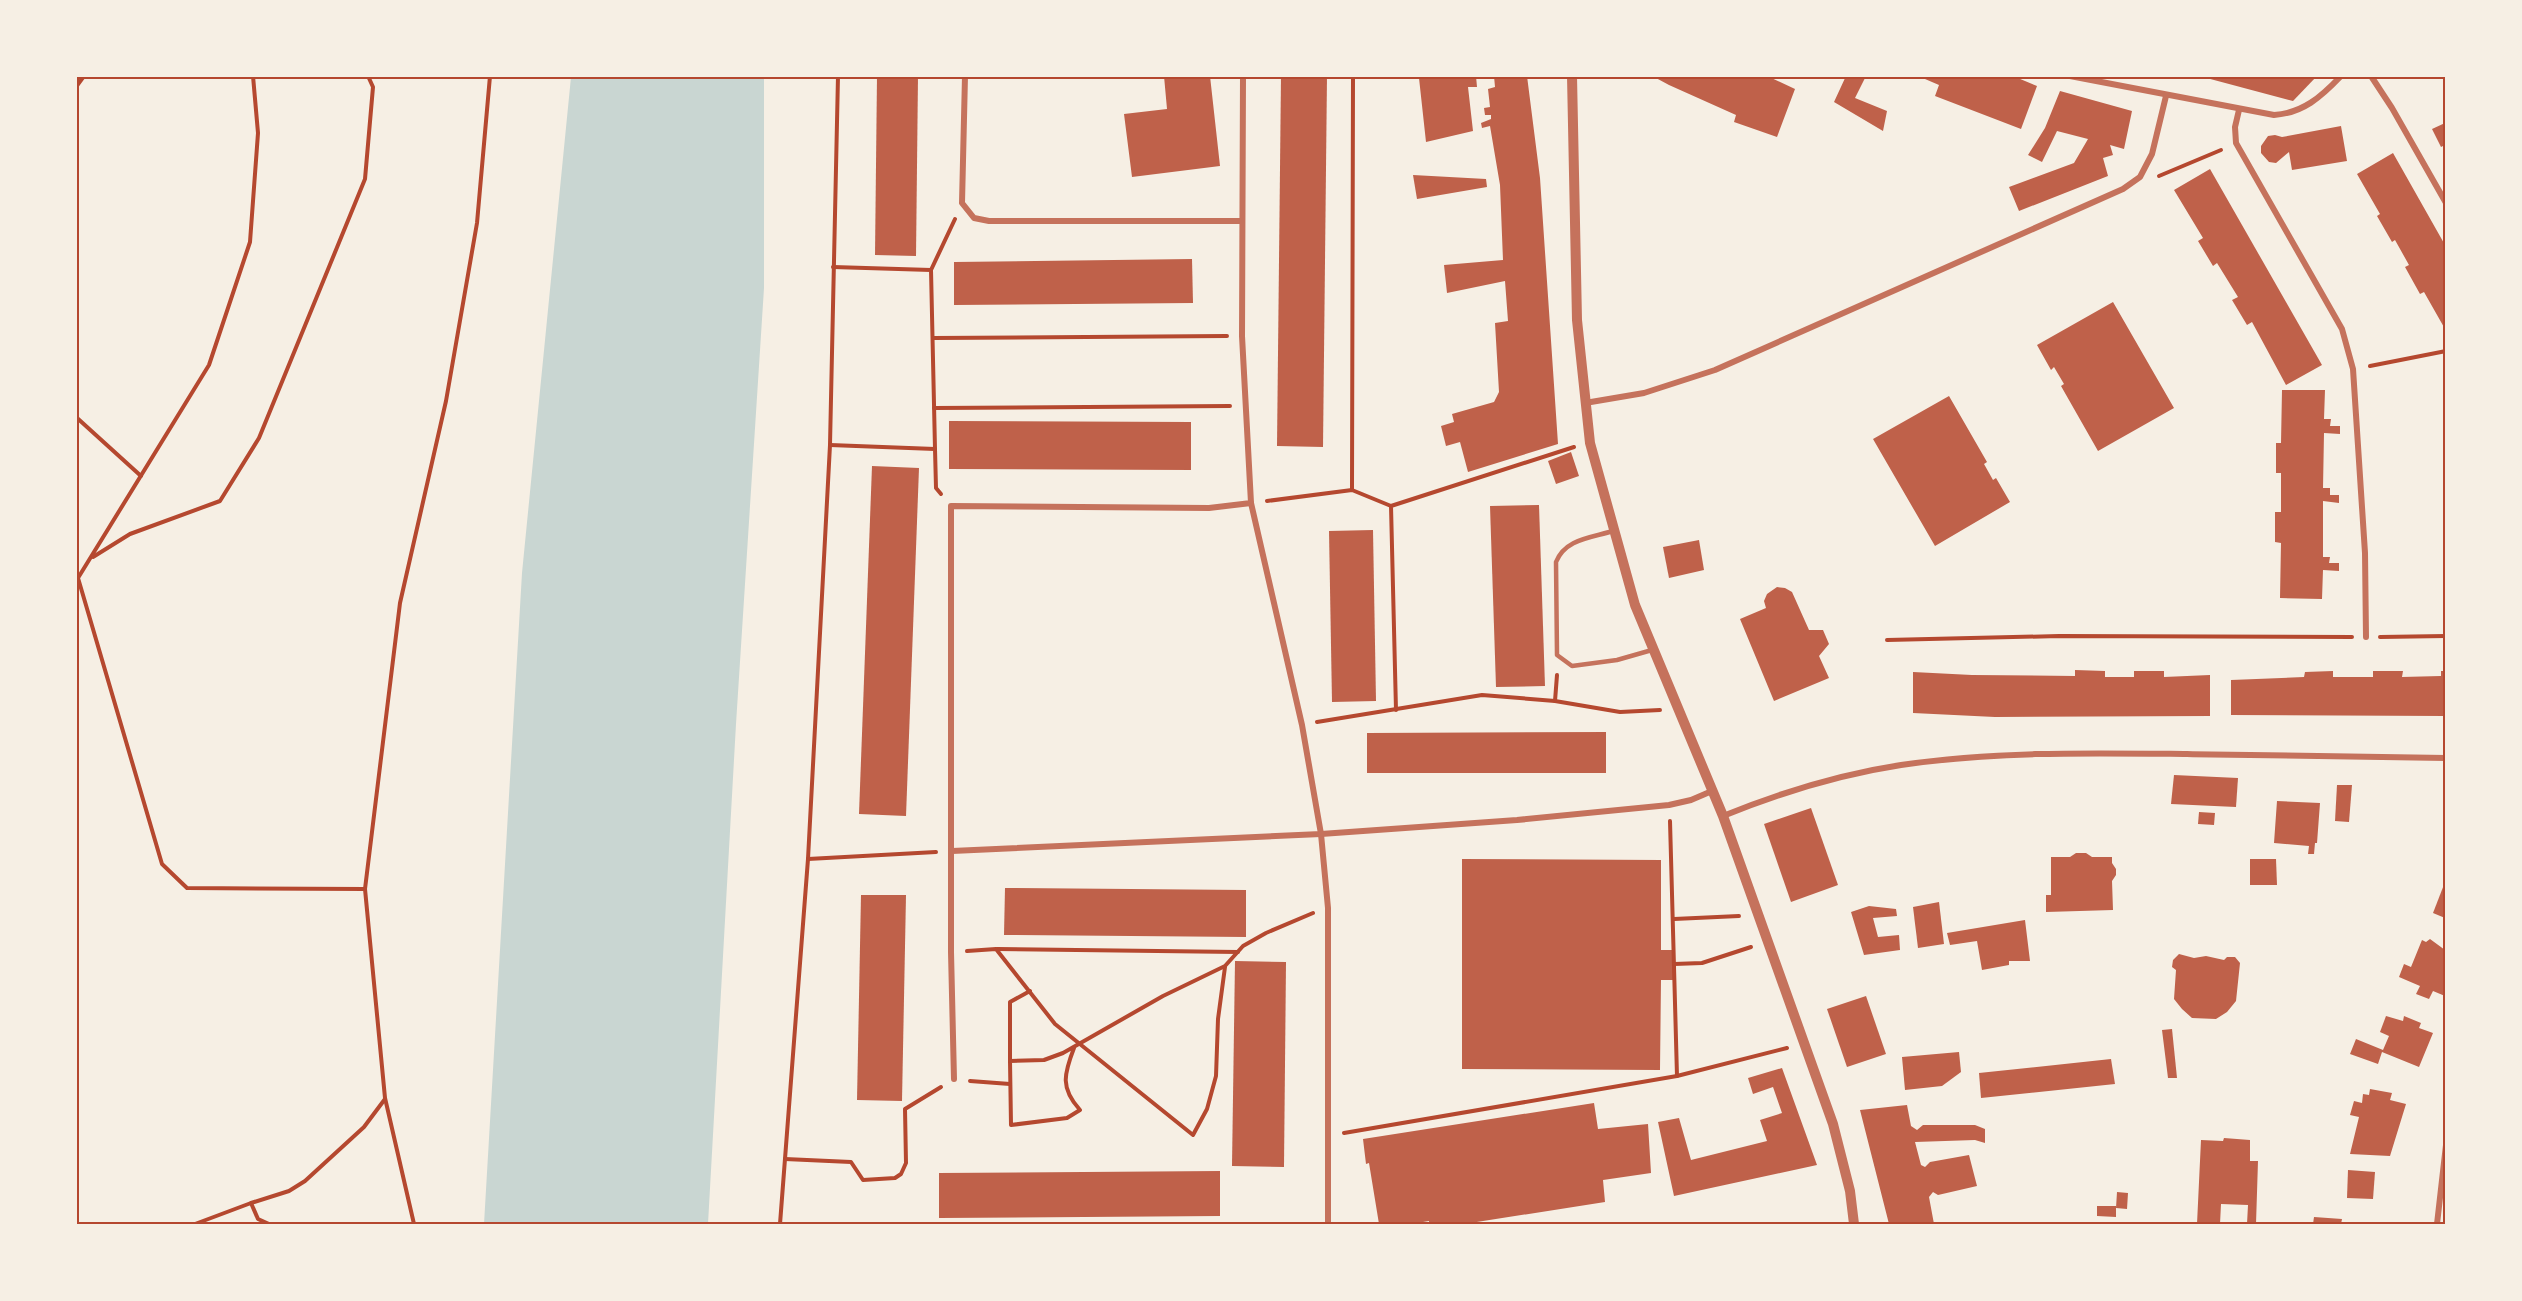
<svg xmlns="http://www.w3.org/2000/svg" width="2522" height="1301" viewBox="0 0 2522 1301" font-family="'Crimson Pro',serif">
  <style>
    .water { fill: #c9d6d2 }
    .building { fill: #bf614a }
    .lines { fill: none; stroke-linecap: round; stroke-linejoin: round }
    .path { stroke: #b5482f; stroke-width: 4 }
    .service { stroke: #c5725c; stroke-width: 4.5 }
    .minor { stroke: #c5725c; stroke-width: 6 }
    .tertiary { stroke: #c5725c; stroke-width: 10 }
    .neatline { fill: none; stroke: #b5482f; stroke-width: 2 }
  </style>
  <rect width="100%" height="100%" fill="#f6efe4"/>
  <!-- water -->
  <polygon class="water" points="571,77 764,77 764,288 736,724 708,1224 484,1224 522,573"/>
  <!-- building -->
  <g class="building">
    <polygon points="877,76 918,76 916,256 875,255"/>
    <polygon points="1164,76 1210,76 1220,166 1132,177 1124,114 1167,109"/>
    <polygon points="1281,76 1327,76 1323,447 1277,446"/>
    <polygon points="1415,76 1476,76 1477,87 1468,87 1473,131 1426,142 1419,78"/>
    <polygon points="1494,76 1527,76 1540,178 1558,444 1468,472 1460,442 1446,446 1441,426 1454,422 1452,414 1494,402 1499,392 1495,323 1508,321 1505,281 1447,293 1444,265 1503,260 1500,185 1490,126 1482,128 1481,123 1491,119 1491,115 1485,115 1484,108 1490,107 1488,89 1495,87"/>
    <polygon points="1657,76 1767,76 1795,89 1777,137 1734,122 1736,115 1669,85 1656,78"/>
    <polygon points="1846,76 1866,76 1855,98 1887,111 1883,131 1834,102"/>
    <polygon points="1918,76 2013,76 2037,86 2021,129 1935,96 1939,85"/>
    <polygon points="2199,76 2317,76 2293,101"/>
    <polygon points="2060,91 2132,111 2124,149 2110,145 2113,155 2103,158 2108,176 2019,211 2009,187 2074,163 2088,139 2057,131 2042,162 2028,155 2045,128"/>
    <polygon points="2445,123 2445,145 2441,147 2432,129"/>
    <polygon points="2341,126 2347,161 2292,170 2289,152 2276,163 2269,162 2261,153 2261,146 2268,136 2275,135 2282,137"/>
    <polygon points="2393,153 2445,245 2445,329 2424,292 2420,294 2405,267 2409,265 2395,240 2392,242 2377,216 2380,214 2357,174"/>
    <polygon points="2210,169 2322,365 2286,385 2252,322 2247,325 2232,300 2238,297 2217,263 2213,266 2198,241 2203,238 2174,190"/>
    <polygon points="1413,175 1486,179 1487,187 1417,199"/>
    <polygon points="1192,259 1193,303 954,305 954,262"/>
    <polygon points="2113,302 2174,408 2098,451 2061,386 2064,384 2054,367 2051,370 2037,345"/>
    <polygon points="2282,390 2325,390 2324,419 2331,419 2330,426 2340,426 2340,434 2324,433 2323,488 2330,488 2330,495 2339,495 2339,503 2323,501 2323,557 2330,557 2329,563 2339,563 2339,571 2323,570 2322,599 2280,598 2281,543 2275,542 2275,512 2281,512 2281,473 2276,473 2276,443 2281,443"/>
    <polygon points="1949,396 1987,462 1984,464 1993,480 1996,478 2010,502 1935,546 1873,439"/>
    <polygon points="949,421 1191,422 1191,470 949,469"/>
    <polygon points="1571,452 1579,476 1556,484 1548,461"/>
    <polygon points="872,466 919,468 906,816 859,814"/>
    <polygon points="1539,505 1545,686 1496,687 1490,506"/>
    <polygon points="1373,530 1376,701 1332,702 1329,531"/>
    <polygon points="1699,540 1704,570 1669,578 1663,547"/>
    <polygon points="1777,587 1785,588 1792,592 1809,630 1823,630 1829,644 1819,656 1829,678 1774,701 1740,619 1766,608 1764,601 1767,594"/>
    <polygon points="2075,670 2105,671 2105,677 2134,677 2134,671 2164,671 2164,677 2210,675 2210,716 1995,717 1913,713 1913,672 1972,675 2075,676"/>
    <polygon points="2333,671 2333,677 2373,677 2373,671 2403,671 2402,677 2441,676 2441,671 2445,671 2445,716 2231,715 2231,680 2304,677 2305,672"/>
    <polygon points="1606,732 1606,773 1367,773 1367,733"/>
    <polygon points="2174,775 2238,778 2236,807 2171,804"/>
    <polygon points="2337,785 2352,785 2349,822 2335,821"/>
    <polygon points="2277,801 2320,803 2317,843 2315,843 2314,854 2308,854 2309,846 2274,843"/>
    <polygon points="1811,808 1838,885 1791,902 1764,824"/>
    <polygon points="2199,812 2215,813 2214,825 2198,824"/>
    <polygon points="2076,853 2086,853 2092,857 2112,857 2112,863 2116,869 2116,875 2112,881 2113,910 2046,912 2046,895 2051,895 2051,857 2070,857"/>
    <polygon points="1462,859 1661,860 1661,950 1673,950 1673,980 1661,980 1660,1070 1462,1069"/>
    <polygon points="2250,859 2276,859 2277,885 2250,885"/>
    <polygon points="2445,882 2445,918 2433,913"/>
    <polygon points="1005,888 1246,890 1246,937 1004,935"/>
    <polygon points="861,895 906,895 902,1101 857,1100"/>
    <polygon points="1939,902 1944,944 1918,948 1913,907"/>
    <polygon points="1869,906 1896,909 1897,916 1873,918 1878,937 1899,935 1900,950 1864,955 1851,912"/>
    <polygon points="2025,920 2030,961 2009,961 2009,965 1982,970 1977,941 1950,945 1947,933"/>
    <polygon points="2430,939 2445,950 2445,996 2433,991 2429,999 2416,994 2420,986 2399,977 2404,964 2411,967 2422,940 2426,942"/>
    <polygon points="2179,954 2194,958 2206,956 2224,960 2227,957 2235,957 2240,963 2236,1001 2227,1012 2216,1019 2192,1018 2182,1009 2174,999 2176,970 2172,967 2173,960"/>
    <polygon points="1235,961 1286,962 1284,1167 1232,1166"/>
    <polygon points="1866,996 1886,1054 1847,1067 1827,1009"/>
    <polygon points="2386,1016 2403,1021 2404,1016 2421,1023 2419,1028 2433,1033 2419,1067 2382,1052 2378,1064 2350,1054 2356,1039 2383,1050 2389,1036 2380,1032"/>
    <polygon points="2172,1029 2177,1078 2168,1078 2162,1030"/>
    <polygon points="1959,1052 1961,1072 1942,1086 1905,1090 1902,1057"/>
    <polygon points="2111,1059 2115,1084 1981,1098 1979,1073"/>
    <polygon points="1782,1068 1817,1165 1674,1196 1658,1122 1679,1118 1691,1160 1767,1141 1760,1120 1782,1113 1773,1087 1753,1094 1748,1078"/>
    <polygon points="2370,1089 2392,1093 2390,1100 2406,1104 2390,1156 2350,1154 2359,1117 2350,1115 2354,1101 2362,1103 2363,1094 2369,1095"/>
    <polygon points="1594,1103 1598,1129 1648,1124 1651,1173 1603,1180 1605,1202 1464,1224 1429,1224 1429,1221 1411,1224 1379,1224 1369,1163 1366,1164 1363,1139"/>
    <polygon points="1907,1105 1911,1126 1917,1130 1923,1125 1975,1125 1985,1129 1985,1143 1975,1140 1915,1142 1921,1165 1925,1167 1930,1162 1969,1155 1977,1186 1938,1195 1933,1192 1929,1197 1934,1224 1889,1224 1860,1110"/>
    <polygon points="2224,1138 2250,1140 2250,1161 2258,1161 2256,1224 2247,1224 2248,1205 2221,1204 2220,1224 2197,1224 2201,1140 2223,1141"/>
    <polygon points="2348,1170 2375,1172 2373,1199 2347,1198"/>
    <polygon points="1220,1171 1220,1216 939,1218 939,1173"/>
    <polygon points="2117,1192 2128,1193 2127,1209 2116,1208"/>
    <polygon points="2097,1206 2116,1206 2116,1217 2097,1216"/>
    <polygon points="2314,1217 2342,1219 2341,1224 2313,1224"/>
  </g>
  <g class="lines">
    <!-- path -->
    <g class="path">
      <polyline points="253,76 258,133 250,242 209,365 78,578 162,864 187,888 365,889"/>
      <polyline points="76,87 84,76"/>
      <polyline points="2159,176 2221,150"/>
      <polyline points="833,267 931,270 935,449"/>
      <polyline points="931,270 955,219"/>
      <polyline points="933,338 1227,336"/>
      <polyline points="2370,366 2446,351"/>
      <polyline points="934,408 1230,406"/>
      <polyline points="76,417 141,476"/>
      <polyline points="830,445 935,449 936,488 941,494"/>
      <polyline points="1352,490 1353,76"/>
      <polyline points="1267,501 1352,490 1391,506"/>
      <polyline points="93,557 130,534 220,501 259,438 365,179 373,87 368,76"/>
      <polyline points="2380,637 2446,636"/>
      <polyline points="1887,640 2059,636 2352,637"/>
      <polyline points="1555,701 1557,675"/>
      <polyline points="1396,710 1391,506 1574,447"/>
      <polyline points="1317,722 1482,695 1555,701 1620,712 1660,710"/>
      <polyline points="1670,821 1677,1076"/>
      <polyline points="808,859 936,852"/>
      <polyline points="1674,919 1739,916"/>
      <polyline points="997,949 1238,952"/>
      <polyline points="967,951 996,949 1055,1024 1193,1135 1207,1109 1216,1076 1218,1019 1225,967"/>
      <polyline points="1674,964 1702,963 1751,947"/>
      <path d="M 1074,1048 C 1064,1074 1060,1088 1080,1110 L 1067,1118 L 1011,1125 L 1010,1061 L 1044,1060 L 1063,1053 L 1163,996 L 1225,966 L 1243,946 L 1266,933 L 1313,913"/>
      <polyline points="1010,1061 1010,1002 1030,991"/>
      <polyline points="970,1081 1010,1084"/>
      <polyline points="1344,1133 1677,1076 1787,1048"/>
      <polyline points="785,1159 851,1162 863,1180 895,1178 901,1174 906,1163 905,1109 941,1087"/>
      <polyline points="251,1203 258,1219 269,1224"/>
      <polyline points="195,1224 251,1203 289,1191 305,1181 364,1127 385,1099"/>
      <polyline points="414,1224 385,1098 365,889 400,603 446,401 477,223 490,76"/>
      <polyline points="780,1224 808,859 830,445 838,76"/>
    </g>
    <!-- service -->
    <path class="service" d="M 1613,531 C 1590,538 1565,539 1556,562 L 1557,655 L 1572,666 L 1617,660 L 1652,650"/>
    <!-- minor -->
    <g class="minor">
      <polyline points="965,76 962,203 974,218 989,221 1242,221"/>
      <path d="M 2070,76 L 2274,115 C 2303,113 2321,97 2341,76"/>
      <polyline points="2371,76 2392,108 2446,203"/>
      <polyline points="2239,110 2235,127 2236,143 2342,329 2353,369 2365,553 2366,637"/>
      <polyline points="1585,403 1644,393 1715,370 2123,189 2140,177 2152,154 2166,96"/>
      <polyline points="1251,503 1302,725 1321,834 1328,908 1328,1224"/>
      <path d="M 1723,816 C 1777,794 1842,774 1901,765 C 1996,751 2091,753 2187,754 C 2273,756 2359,757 2446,758"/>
      <polyline points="952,851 1321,834 1517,820 1669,805 1691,800 1712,791"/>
      <polyline points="954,1079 951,952 951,506 1209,508 1251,503 1242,336 1243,76"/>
      <polyline points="2437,1224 2446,1145"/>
    </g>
    <!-- tertiary -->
    <polyline class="tertiary" points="1572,76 1577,320 1590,443 1635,605 1723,816 1833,1124 1850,1191 1854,1224"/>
  </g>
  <!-- border -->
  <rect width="2522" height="1301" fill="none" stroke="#f6efe4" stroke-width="156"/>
  <rect x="78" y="78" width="2366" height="1145" class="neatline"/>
</svg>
